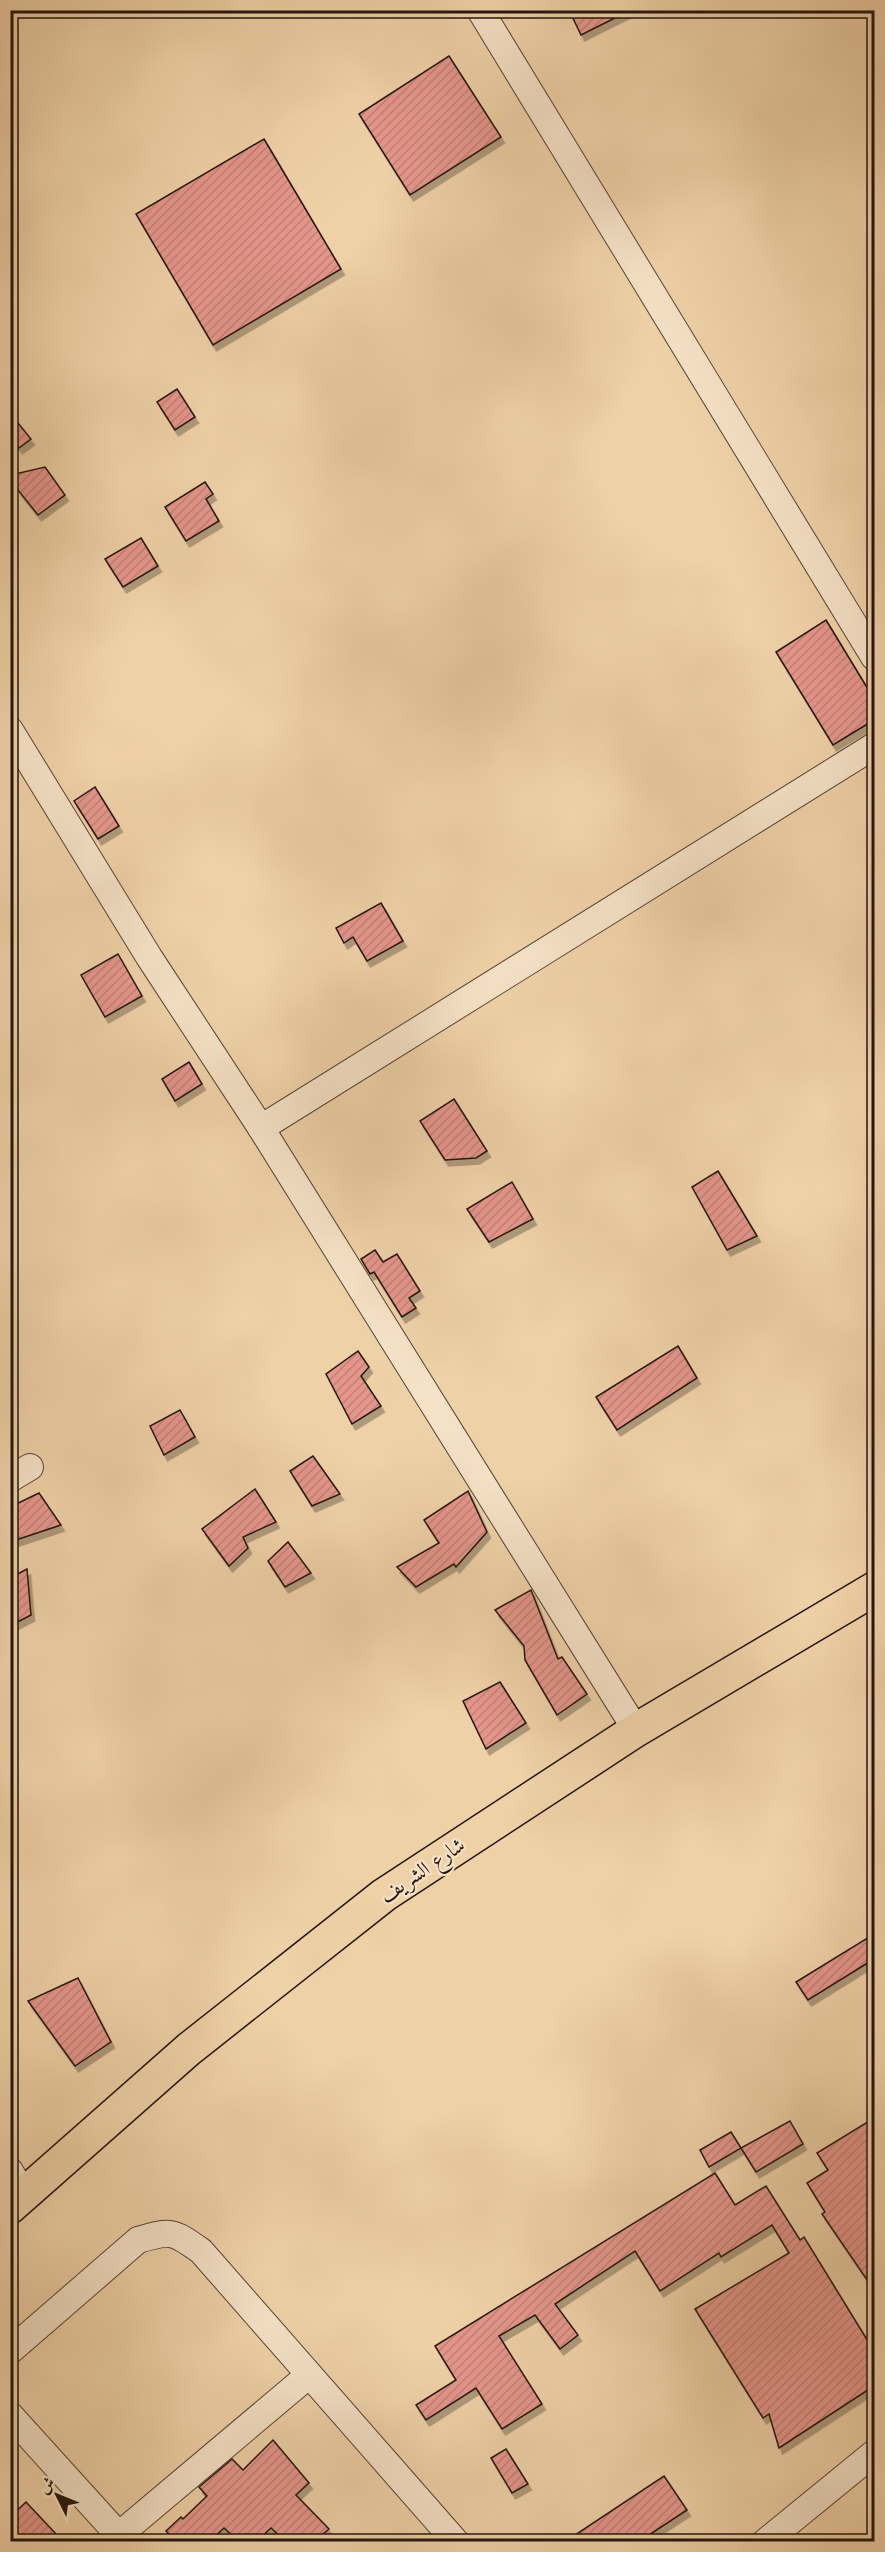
<svg xmlns="http://www.w3.org/2000/svg" width="885" height="2552" viewBox="0 0 885 2552" font-family="'Old Standard TT',Amiri,serif">
  <style>
    .building { fill: url(#building-hatch); stroke: #24150c; stroke-width: 1.5; filter: url(#shadow) }
    .lines { fill: none; stroke-linecap: round; stroke-linejoin: round }
    .minor-casing { stroke: #574433; stroke-width: 28 }
    .major-casing { stroke: #24150c; stroke-width: 36 }
    .minor { stroke: #f5e1c6; stroke-width: 26 }
    .major { stroke: #efd1a8; stroke-width: 33 }
    .labels { text-anchor: middle; stroke-width: 4.5; stroke-linejoin: round; paint-order: stroke }
    .street-label { font-size: 21px; fill: #24150c; stroke: #f5e1c6 }
  </style>
  <defs>
    <pattern id="building-hatch" width="6" height="6" patternUnits="userSpaceOnUse" patternTransform="scale(1.5)"><rect width="6" height="6" fill="#e5968b"/><path d="M-1 1l2-2M0 6l6-6M5 7l2-2" fill="none" stroke="#c48077"/></pattern>
    <filter id="shadow"><feDropShadow dx="3.5" dy="6" stdDeviation="0" flood-color="#0004"/></filter>
  </defs>
  <rect width="100%" height="100%" fill="#efd1a8"/>
  <filter id="stains"><feTurbulence type="fractalNoise" baseFrequency=".00333" numOctaves="4"/><feColorMatrix values="0 0 0 0 .2 0 0 0 0 .09 0 0 0 0 .02 0 0 0 .5 -.17"/></filter>
  <radialGradient id="worn" r=".72"><stop offset=".6" stop-color="#630" stop-opacity="0"/><stop offset="1" stop-color="#630" stop-opacity=".3"/></radialGradient>
  <!-- building -->
  <g class="building">
    <polygon points="569,10 631,10 581,35"/>
    <polygon points="449,56 501,137 410,195 359,114"/>
    <polygon points="264,139 341,269 213,345 136,214"/>
    <polygon points="177,389 195,417 175,430 157,402"/>
    <polygon points="10,413 31,439 19,448 10,438"/>
    <polygon points="45,467 65,495 38,515 18,490 15,474"/>
    <polygon points="205,482 213,494 206,499 219,521 186,541 165,507"/>
    <polygon points="141,538 158,566 123,587 105,559"/>
    <polygon points="826,620 874,699 874,720 833,745 776,652"/>
    <polygon points="95,787 119,826 98,839 74,801"/>
    <polygon points="381,903 403,941 367,961 353,937 344,943 336,928"/>
    <polygon points="118,954 142,996 105,1017 81,975"/>
    <polygon points="189,1062 202,1084 175,1101 162,1079"/>
    <polygon points="454,1099 487,1151 476,1158 445,1160 420,1121"/>
    <polygon points="718,1171 757,1236 727,1250 692,1187"/>
    <polygon points="512,1182 533,1219 489,1242 467,1209"/>
    <polygon points="375,1250 383,1262 397,1254 420,1291 409,1298 416,1308 402,1317 374,1272 370,1274 361,1259"/>
    <polygon points="678,1346 697,1378 617,1430 596,1397"/>
    <polygon points="358,1351 369,1367 361,1376 381,1406 352,1424 326,1374"/>
    <polygon points="180,1410 195,1437 164,1455 150,1426"/>
    <polygon points="313,1456 340,1494 312,1506 290,1471"/>
    <polygon points="255,1489 276,1522 243,1537 248,1548 229,1566 202,1529"/>
    <polygon points="468,1491 487,1532 456,1567 454,1564 416,1587 397,1567 439,1543 424,1520"/>
    <polygon points="39,1493 61,1525 10,1542 10,1507"/>
    <polygon points="288,1542 311,1573 285,1587 268,1561"/>
    <polygon points="27,1569 31,1615 10,1626 10,1578"/>
    <polygon points="531,1590 558,1659 562,1657 587,1694 557,1715 525,1660 524,1646 495,1610"/>
    <polygon points="500,1682 526,1723 486,1749 463,1701"/>
    <polygon points="874,1934 874,1959 808,2000 796,1982"/>
    <polygon points="78,1978 111,2042 75,2066 28,2001"/>
    <polygon points="874,2118 874,2290 822,2214 825,2212 807,2183 828,2170 817,2153"/>
    <polygon points="790,2121 803,2144 756,2172 741,2148"/>
    <polygon points="731,2132 741,2148 709,2167 700,2150"/>
    <polygon points="715,2173 735,2205 766,2186 800,2240 804,2237 874,2351 874,2386 779,2448 769,2414 763,2418 695,2309 789,2253 772,2225 721,2257 719,2253 660,2291 635,2251 555,2304 578,2335 560,2349 535,2315 499,2336 542,2404 502,2429 476,2388 426,2420 416,2405 456,2380 435,2346"/>
    <polygon points="273,2440 309,2483 296,2495 329,2529 315,2541 285,2541 271,2528 257,2541 253,2541 246,2534 238,2541 224,2528 210,2541 176,2541 166,2531 181,2517 183,2519 207,2496 199,2487 232,2459 243,2470"/>
    <polygon points="506,2449 528,2484 512,2493 491,2458"/>
    <polygon points="664,2476 687,2510 640,2541 566,2541"/>
    <polygon points="26,2502 56,2534 48,2541 10,2541 10,2517"/>
  </g>
  <g class="lines">
    <defs>
      <g id="minor">
        <polyline points="480,10 874,657"/>
        <polyline points="10,730 149,957 261,1128 636,1730"/>
        <polyline points="261,1128 874,746"/>
        <polyline points="10,1479 30,1467"/>
        <polyline points="10,2171 24,2195"/>
        <path d="M 10,2351 L 138,2240 C 171,2230 173,2231 201,2251 L 456,2542"/>
        <polyline points="10,2415 125,2542"/>
        <polyline points="119,2535 309,2375"/>
        <polyline points="765,2542 874,2453"/>
      </g>
      <polyline id="major" points="10,2207 189,2049 384,1895 636,1730 874,1589"/>
    </defs>
    <!-- minor casing -->
    <use href="#minor" class="minor-casing"/>
    <!-- major casing -->
    <use href="#major" class="major-casing"/>
    <!-- minor -->
    <use href="#minor" class="minor"/>
    <!-- major -->
    <use href="#major" class="major"/>
  </g>
  <g class="labels">
    <!-- street labels -->
    <g class="street-label">
      <text transform="translate(422 1870) rotate(-34)" y="7">شارع الشريف</text>
    </g>
  </g>
  <!-- margin -->
  <rect width="885" height="2552" fill="none" stroke="#efd1a8" stroke-width="36"/>
  <rect x="12" y="12" width="861" height="2528" fill="none" stroke="#24150c" stroke-width="3"/>
  <rect x="18" y="18" width="849" height="2516" fill="none" stroke="#24150c" stroke-width="1.5"/>
  <!-- north arrow -->
  <g transform="translate(57 2495) rotate(313)" stroke="#f5e1c6" stroke-width="4.5" paint-order="stroke">
  <path d="M0-4.5L10 22L0 15L-10 22Z" fill="#24150c"/>
  <text y="-9" font-size="16" font-weight="bold" text-anchor="middle" fill="#24150c">ش</text>
  </g>
  <rect width="100%" height="100%" filter="url(#stains)"/>
  <rect width="100%" height="100%" fill="url(#worn)"/>
</svg>
